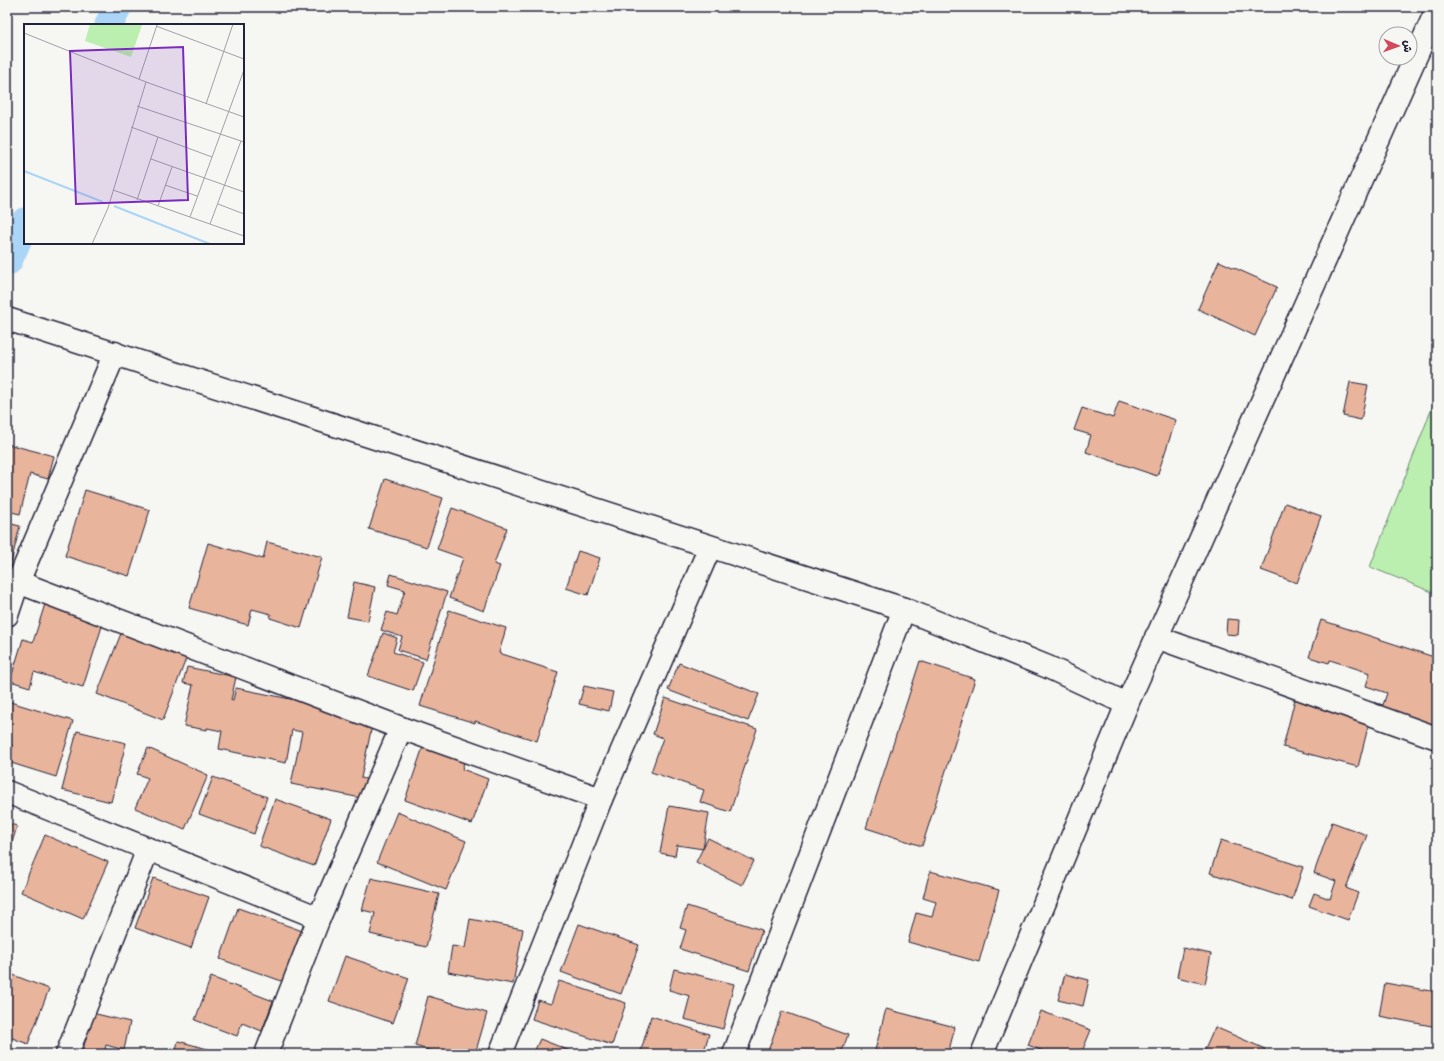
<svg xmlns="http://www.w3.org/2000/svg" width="1444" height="1061" viewBox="0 0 1444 1061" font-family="Mali,'Playpen Sans Arabic',sans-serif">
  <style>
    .green { fill: #bbefaf; stroke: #6e8875 }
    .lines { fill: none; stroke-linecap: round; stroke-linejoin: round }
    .canal { stroke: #aad5f6; stroke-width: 29 }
    .building { fill: #e9b49c; stroke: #22223b }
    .street-casing { stroke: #22223b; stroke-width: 25 }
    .secondary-casing { stroke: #22223b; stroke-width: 25 }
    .street { stroke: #f6f6f2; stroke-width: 22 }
    .secondary { stroke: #f6f6f2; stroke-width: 22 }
    .inset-river { fill: none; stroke: #aad5f6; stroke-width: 2 }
    .inset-road { fill: none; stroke: #a1a1a9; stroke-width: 1 }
    .view { fill: #7b2cbf; fill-opacity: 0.15; stroke: #7b2cbf; stroke-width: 2 }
    .inset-edge { fill: none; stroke: #22223b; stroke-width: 2 }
  </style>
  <rect width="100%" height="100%" fill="#f6f6f2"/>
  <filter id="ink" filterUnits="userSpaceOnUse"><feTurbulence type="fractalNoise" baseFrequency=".025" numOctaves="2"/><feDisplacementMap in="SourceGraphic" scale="8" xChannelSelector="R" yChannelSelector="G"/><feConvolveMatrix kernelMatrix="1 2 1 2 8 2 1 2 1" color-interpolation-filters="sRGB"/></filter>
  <g filter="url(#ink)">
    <!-- green -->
    <polygon class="green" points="1437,395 1437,594 1370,567"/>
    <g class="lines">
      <!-- canal -->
      <g class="canal">
        <polyline points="109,25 117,7"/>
        <polyline points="8,261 25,222"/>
      </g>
    </g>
    <!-- building -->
    <g class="building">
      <polygon points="1219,261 1277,287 1255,336 1198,309"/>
      <polygon points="1350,382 1368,385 1361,420 1343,416"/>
      <polygon points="1119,401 1176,420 1157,476 1086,452 1091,435 1074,430 1082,408 1113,418"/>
      <polygon points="7,444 54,456 48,479 30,474 20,514 7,511"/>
      <polygon points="385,479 443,498 427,547 369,529"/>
      <polygon points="85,490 150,510 129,576 65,556"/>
      <polygon points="1285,503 1321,516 1297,583 1261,570"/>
      <polygon points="452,508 507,528 494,564 500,566 484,611 449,598 463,558 437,549"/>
      <polygon points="7,523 20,526 8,575 7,575"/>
      <polygon points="267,542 322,557 301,628 270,618 271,614 252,609 248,625 189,608 208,543 263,559"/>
      <polygon points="578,551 600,558 588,595 566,588"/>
      <polygon points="391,574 447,592 426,659 398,650 402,637 381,630 387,612 397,615 405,590 388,585"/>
      <polygon points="354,582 375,587 368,621 347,617"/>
      <polygon points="45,604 103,623 83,687 34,672 30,687 10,681 23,639 33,642"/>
      <polygon points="449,610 506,628 499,653 558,672 537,741 475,721 475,723 420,706"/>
      <polygon points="1227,619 1239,620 1238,635 1226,634"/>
      <polygon points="1321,620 1437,658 1437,734 1371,712 1374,702 1383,705 1387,693 1366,686 1370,673 1330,660 1329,663 1309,657"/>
      <polygon points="122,631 187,656 163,720 97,694"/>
      <polygon points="383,633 397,638 393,652 423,662 413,691 368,676"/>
      <polygon points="920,661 975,679 922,846 866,828"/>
      <polygon points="679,663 759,694 748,721 668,690"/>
      <polygon points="187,667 236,677 231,700 233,700 236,688 374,716 361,778 370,780 366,799 291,784 302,732 292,730 286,763 219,749 222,731 207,728 207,730 184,726 193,685 183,683"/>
      <polygon points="584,686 613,692 609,711 579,704"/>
      <polygon points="1296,695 1371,715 1358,767 1283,747"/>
      <polygon points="665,698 757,729 730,812 700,802 704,790 651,772 663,738 653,734"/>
      <polygon points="7,701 73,721 56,777 8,762 12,745 7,744"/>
      <polygon points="77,731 126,743 111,802 62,790"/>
      <polygon points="424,744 465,759 462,769 488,779 472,824 405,800"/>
      <polygon points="148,748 208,775 185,829 135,808 148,778 137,774"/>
      <polygon points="213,777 267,797 254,834 199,814"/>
      <polygon points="275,799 331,819 314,866 259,846"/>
      <polygon points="669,806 709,813 703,849 677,845 675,856 660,853"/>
      <polygon points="397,812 466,841 446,890 377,862"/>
      <polygon points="1332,822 1367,835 1346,888 1358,893 1348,920 1309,906 1314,893 1330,899 1336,881 1314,873"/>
      <polygon points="7,823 17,826 9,853 7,852"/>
      <polygon points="45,835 108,862 83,919 21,892"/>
      <polygon points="708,838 754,861 742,885 696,862"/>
      <polygon points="1221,840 1303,867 1292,900 1210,873"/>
      <polygon points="930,871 999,890 979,962 908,942 916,913 932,917 936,902 923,898"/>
      <polygon points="153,878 209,897 191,948 135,928"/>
      <polygon points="371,878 439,894 426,947 370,934 375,913 362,910"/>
      <polygon points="687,906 762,930 749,971 680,949 686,930 680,928"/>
      <polygon points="238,908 308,933 290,984 220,959"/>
      <polygon points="470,919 523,929 513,984 448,972 452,946 465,948"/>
      <polygon points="579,924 639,945 621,994 561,972"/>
      <polygon points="1183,948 1211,954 1205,984 1177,977"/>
      <polygon points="345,956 409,978 393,1023 329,1001"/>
      <polygon points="674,969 734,984 723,1029 684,1019 690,996 669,990"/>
      <polygon points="8,973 49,989 28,1044 7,1036 7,977"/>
      <polygon points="1065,974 1089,980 1083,1006 1058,1000"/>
      <polygon points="211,977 273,1001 262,1031 242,1023 237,1036 195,1020"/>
      <polygon points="559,981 626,1003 612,1045 532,1019 538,1000 551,1004"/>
      <polygon points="1385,983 1437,992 1437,1027 1379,1016"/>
      <polygon points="428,996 487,1013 475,1054 442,1054 415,1046"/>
      <polygon points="886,1009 955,1027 948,1054 874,1054"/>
      <polygon points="782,1011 848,1035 841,1054 767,1054"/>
      <polygon points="1041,1011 1091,1030 1081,1054 1051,1054 1028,1045"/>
      <polygon points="92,1013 130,1022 124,1050 106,1045 104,1054 82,1054"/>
      <polygon points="651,1016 709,1034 703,1054 640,1054"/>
      <polygon points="1215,1027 1265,1049 1262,1054 1203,1054"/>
      <polygon points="540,1039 578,1054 533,1054"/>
      <polygon points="178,1041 226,1054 175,1054"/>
    </g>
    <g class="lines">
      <defs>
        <g id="street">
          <polyline points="7,319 904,609 1048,667 1127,704"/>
          <polyline points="18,582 401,728 601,799"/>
          <polyline points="7,615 18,582 115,353"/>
          <polyline points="1156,637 1437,738"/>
          <polyline points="7,792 319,918"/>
          <polyline points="67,1054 148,849"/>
          <polyline points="266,1054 319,918 401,728"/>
          <polyline points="500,1054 601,799 710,547"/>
          <polyline points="734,1054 904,609"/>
        </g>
        <polyline id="secondary" points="982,1054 1127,704 1437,9"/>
      </defs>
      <!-- street casing -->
      <use href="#street" class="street-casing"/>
      <!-- secondary casing -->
      <use href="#secondary" class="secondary-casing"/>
      <!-- street -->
      <use href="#street" class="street"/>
      <!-- secondary -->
      <use href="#secondary" class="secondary"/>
    </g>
  </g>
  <!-- overview -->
  <g transform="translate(24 24)">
    <rect width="220" height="220" fill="#f6f6f2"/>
    <path d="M 66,0 L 118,1 L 107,33 L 61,17 Z" fill="#bbefaf"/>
    <path class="inset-river" d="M 0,147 L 79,178M 90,182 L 186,220"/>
    <path class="inset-road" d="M 132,2 L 220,35M 0,9 L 122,58 L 220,93M 115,55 L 133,1M 182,80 L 209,0M 113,82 L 220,118M 107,103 L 188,133M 127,135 L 220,168M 141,161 L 173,172M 89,166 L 220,212M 113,176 L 134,113M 194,180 L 220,190M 134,182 L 148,143M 166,193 L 220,46M 186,200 L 217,117M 68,220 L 84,184 L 122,58"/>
    <path class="view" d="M 159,23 L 164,176 L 52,180 L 46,27 Z"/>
    <rect width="220" height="220" class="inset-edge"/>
  </g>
  <!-- margin -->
  <rect width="1444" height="1061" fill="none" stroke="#f6f6f2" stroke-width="24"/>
  <rect x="12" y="12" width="1420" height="1037" fill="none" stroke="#22223b" stroke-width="1.5" filter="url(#ink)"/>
  <!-- north arrow -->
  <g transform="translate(1398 46) rotate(92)"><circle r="19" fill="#f6f6f2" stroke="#a1a1a9"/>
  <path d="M0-3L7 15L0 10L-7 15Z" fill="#d1495b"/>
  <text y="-6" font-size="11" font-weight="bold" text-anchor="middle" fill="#22223b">ش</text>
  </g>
</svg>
